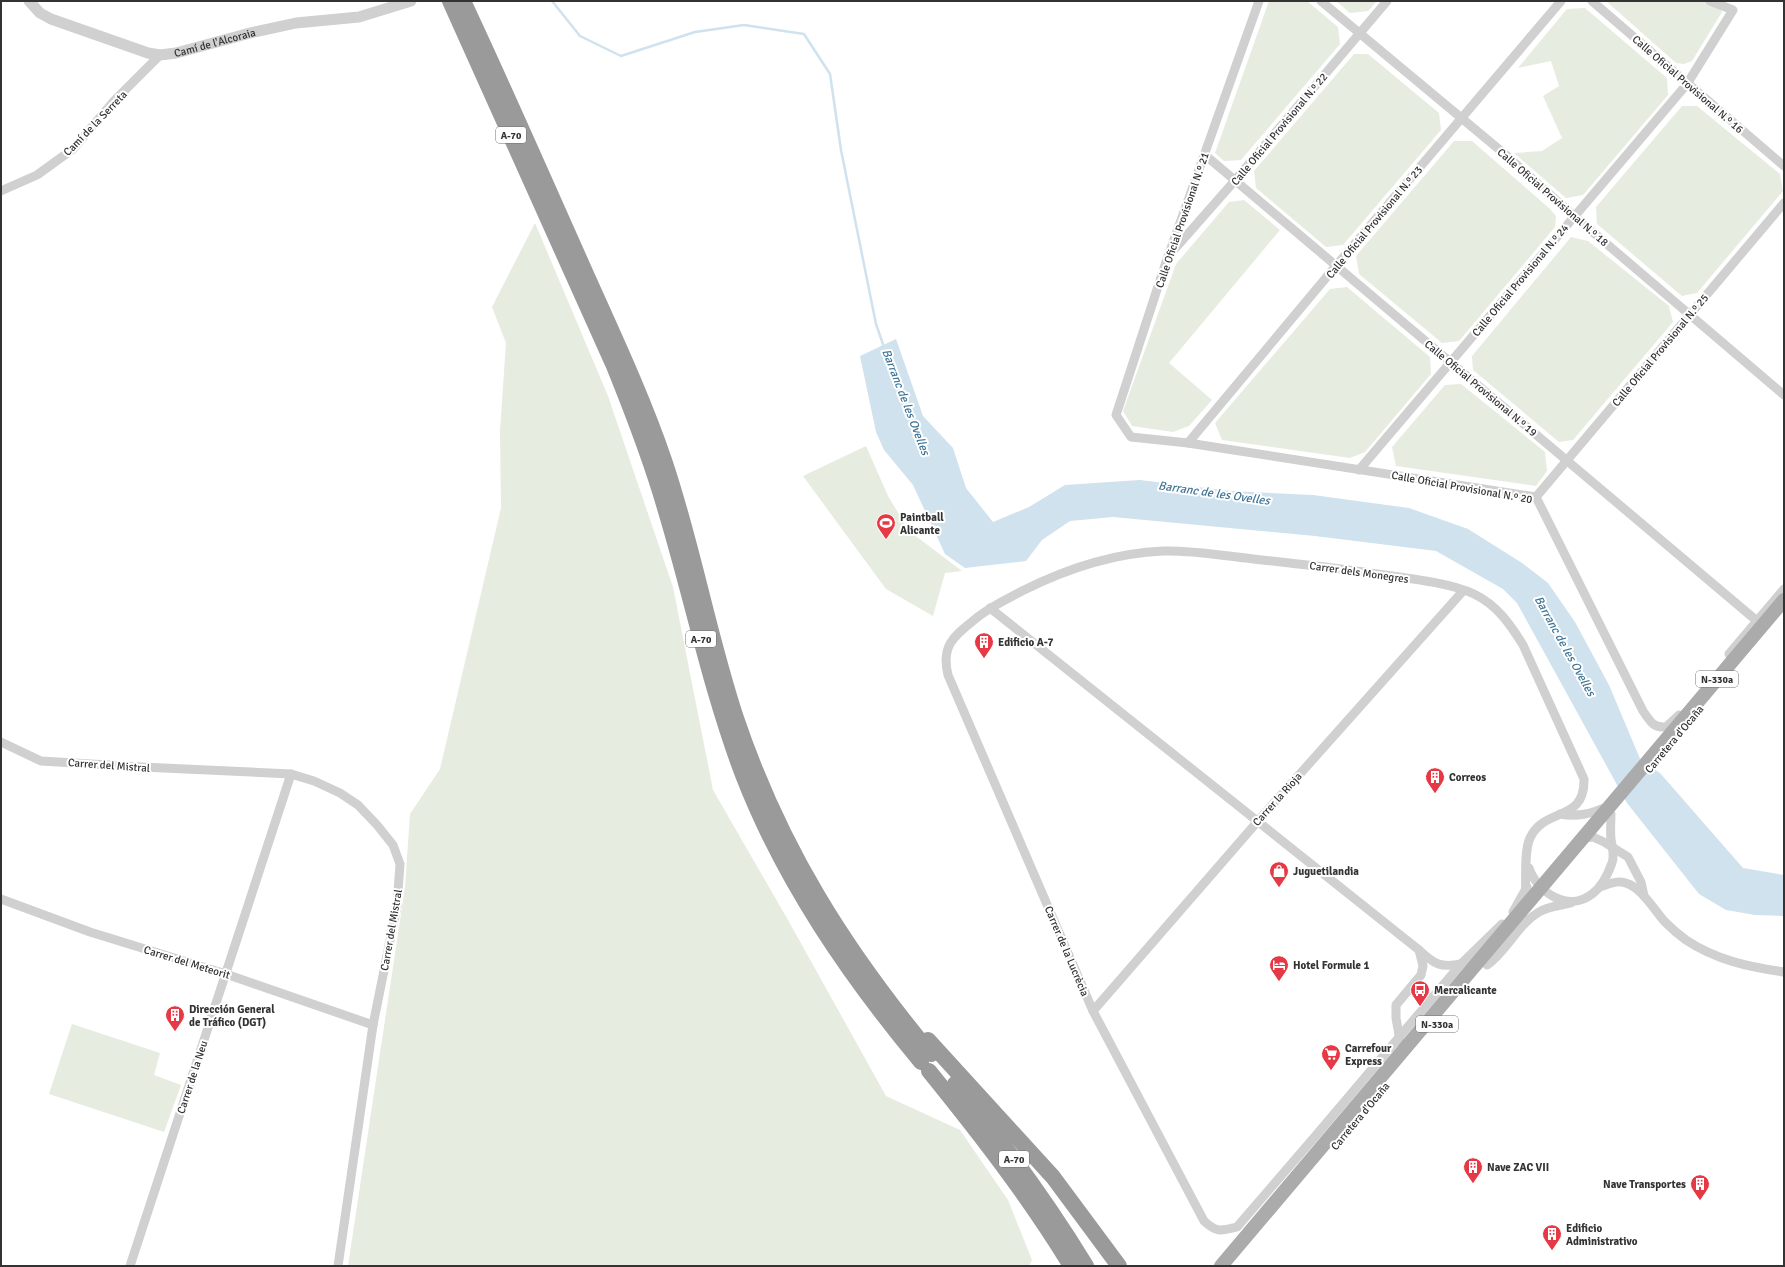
<svg xmlns="http://www.w3.org/2000/svg" width="1785" height="1267" viewBox="0 0 1785 1267" font-family="Signika,sans-serif">
  <style>
    .green { fill: #e6ecdf }
    .water { fill: #cfe2ee }
    .lines { fill: none; stroke-linecap: round; stroke-linejoin: round }
    .stream { stroke: #cfe2ee; stroke-width: 2.5 }
    .minor { stroke: #d0d0d0; stroke-width: 9 }
    .tertiary { stroke: #d0d0d0; stroke-width: 11 }
    .primary { stroke: #ababab; stroke-width: 14 }
    .motorway { stroke: #9a9a9a; stroke-width: 16 }
    .labels { text-anchor: middle; stroke-width: 4; stroke-linejoin: round; paint-order: stroke }
    .shield { fill: #fff; stroke: #707070; stroke-width: 1 }
    .shield-label { font-size: 10px; font-weight: bold; fill: #333 }
    .street-label { font-size: 11px; fill: #333; stroke: #fff }
    .poi-label { font-size: 11px; font-weight: bold; fill: #333; stroke: #fff; text-anchor: start }
    .water-label { font-size: 12px; font-style: italic; fill: #3f7597; stroke: #fff }
  </style>
  <rect width="100%" height="100%" fill="#fff"/>
  <!-- green -->
  <g class="green">
    <polygon points="1269,1 1307,1 1338,27 1340,44 1241,160 1224,161 1215,153"/>
    <polygon points="1336,1 1377,1 1368,11 1350,13"/>
    <polygon points="1606,1 1703,1 1718,7 1722,12 1692,61 1684,64 1676,63"/>
    <polygon points="1585,8 1667,78 1668,95 1583,195 1566,198 1514,153 1542,151 1562,138 1543,96 1559,86 1551,61 1518,68 1567,9"/>
    <polygon points="1354,54 1368,54 1439,113 1441,130 1343,245 1326,247 1256,188 1254,171"/>
    <polygon points="1682,106 1697,106 1780,174 1783,191 1697,293 1682,296 1597,224 1596,207"/>
    <polygon points="1454,141 1472,141 1550,209 1556,216 1555,227 1459,341 1442,343 1359,274 1356,256"/>
    <polygon points="1244,200 1280,230 1169,363 1212,400 1189,426 1173,432 1132,426 1123,411 1176,264 1229,202"/>
    <polygon points="535,223 608,396 673,587 713,790 788,920 886,1096 960,1130 1008,1200 1032,1260 1029,1266 348,1266 405,887 410,814 440,769 501,508 500,431 506,343 492,307"/>
    <polygon points="1571,237 1588,241 1669,306 1673,322 1573,440 1559,442 1473,370 1472,356"/>
    <polygon points="1347,287 1430,357 1431,374 1365,452 1350,458 1222,440 1215,423 1330,289"/>
    <polygon points="1461,384 1545,452 1547,471 1536,486 1396,466 1392,447 1445,385"/>
    <polygon points="866,446 888,496 909,531 962,571 945,573 933,616 886,589 803,476"/>
    <polygon points="72,1024 160,1053 154,1075 181,1085 164,1132 49,1094"/>
  </g>
  <!-- water -->
  <polygon class="water" points="896,339 923,416 953,448 966,488 993,522 1029,507 1065,485 1140,480 1231,491 1313,495 1409,508 1468,529 1522,563 1548,583 1575,622 1609,685 1641,761 1660,773 1743,868 1784,875 1784,916 1755,915 1726,910 1699,894 1627,803 1517,603 1503,589 1436,551 1315,536 1113,517 1070,521 1042,540 1026,561 965,568 945,554 913,485 884,450 876,432 860,356"/>
  <g class="lines">
    <!-- stream -->
    <polyline class="stream" points="552,1 580,36 621,56 695,32 744,25 804,34 830,74 841,150 876,324 884,347"/>
    <!-- minor -->
    <g class="minor">
      <path d="M 1259,1 L 1165,265 L 1116,415 L 1131,437 L 1188,443 L 1536,497 L 1643,711 C 1650,721 1653,728 1666,727 L 1679,715"/>
      <polyline points="1321,1 1507,156 1574,216 1784,395"/>
      <polyline points="1592,1 1784,166"/>
      <polyline points="1205,155 1757,621"/>
      <polyline points="1,191 37,175 73,149 114,101 160,55"/>
      <polyline points="1172,252 1231,185 1387,1"/>
      <polyline points="1188,443 1335,267 1561,1"/>
      <polyline points="1359,470 1687,84 1733,10 1710,1"/>
      <polyline points="1536,497 1784,203"/>
      <polyline points="990,608 1419,950"/>
      <polyline points="1729,654 1784,589"/>
      <polyline points="1,742 41,761 142,767 291,774 314,781 340,793 358,805 377,825 393,845 400,864 397,906 373,1025 338,1266"/>
      <path d="M 1560,814 C 1578,817 1590,814 1606,807"/>
      <polyline points="1583,838 1593,837 1604,842 1628,857 1641,882 1644,896"/>
      <path d="M 1529,868 C 1537,892 1568,913 1592,894 C 1602,887 1608,874 1612,863 C 1615,855 1612,847 1611,839 C 1610,831 1611,822 1611,814"/>
      <path d="M 1600,887 C 1606,885 1615,881 1621,882 C 1639,883 1654,910 1665,922 C 1671,928 1679,935 1686,940 C 1716,960 1749,967 1784,972"/>
      <polyline points="1,899 90,932 226,974 373,1025"/>
      <polyline points="1513,912 1527,887"/>
      <path d="M 1502,924 L 1461,964 L 1318,1133 L 1237,1227 C 1221,1231 1217,1233 1204,1221 L 1093,1011 L 948,675 C 940,643 957,634 979,616 C 992,606 1007,599 1022,591 C 1066,569 1113,553 1163,551 C 1191,550 1218,555 1246,558 C 1285,563 1325,566 1364,572 C 1395,577 1446,581 1474,594 C 1497,605 1510,624 1523,645 L 1584,779 C 1585,823 1545,806 1530,838 C 1523,853 1527,887 1525,906"/>
      <path d="M 1487,965 C 1507,951 1517,925 1539,912 C 1549,906 1560,906 1571,903"/>
      <polyline points="1093,1011 1258,821 1463,591"/>
      <path d="M 1400,1041 L 1396,1018 L 1396,1005 L 1421,975 L 1423,966 L 1419,950 C 1434,964 1440,968 1461,964"/>
      <polyline points="130,1266 291,774"/>
    </g>
    <!-- tertiary -->
    <path class="tertiary" id="s1" d="M 29,1 L 40,13 L 51,19 L 148,53 L 160,55 L 176,53 L 250,33 L 296,23 L 359,17 L 411,1"/>
    <!-- primary -->
    <polyline class="primary" points="1221,1266 1784,600"/>
    <!-- motorway -->
    <g class="motorway">
      <path d="M 450,1 L 614,366 C 633,413 651,459 665,508 C 692,597 710,688 743,775 C 784,881 849,975 921,1062"/>
      <path d="M 463,1 C 503,86 540,171 578,256 C 608,324 640,390 664,460 C 693,545 708,634 736,718 C 780,848 844,949 931,1054"/>
      <polyline points="928,1040 1053,1177 1119,1266"/>
      <path d="M 929,1071 C 980,1134 1029,1197 1071,1266"/>
      <path d="M 955,1084 C 1003,1142 1047,1202 1086,1266"/>
    </g>
  </g>
  <!-- icons -->
  <defs>
    <symbol id="stadium-pin" viewBox="-11 -11 22 30"><path d="M0 17L-7.5 6A9.5 9.5 0 1 1 7.5 6Z" fill="#e63946" stroke="#fff"/><path d="M0-5a6.5 5 0 1 0 0 10a6.5 5 0 1 0 0-10ZM-3.5-1.8h7v3.6h-7Z" fill="#fff"/></symbol>
    <symbol id="building-pin" viewBox="-11 -11 22 30"><path d="M0 17L-7.5 6A9.5 9.5 0 1 1 7.5 6Z" fill="#e63946" stroke="#fff"/><path d="M-4-6H4V6H1V3H-1V6H-4ZM-2.5-4.3h1.7v1.8h-1.7ZM.8-4.3h1.7v1.8H.8ZM-2.5-1h1.7V.8h-1.7ZM.8-1h1.7V.8H.8Z" fill="#fff"/></symbol>
    <symbol id="shop-pin" viewBox="-11 -11 22 30"><path d="M0 17L-7.5 6A9.5 9.5 0 1 1 7.5 6Z" fill="#e63946" stroke="#fff"/><path d="M-5-2.5h2.3a2.7 3.5 0 0 1 5.4 0H5L5.5 6h-11ZM-1.5-2.5h3a1.5 2.3 0 0 0-3 0Z" fill="#fff"/></symbol>
    <symbol id="hotel-pin" viewBox="-11 -11 22 30"><path d="M0 17L-7.5 6A9.5 9.5 0 1 1 7.5 6Z" fill="#e63946" stroke="#fff"/><path d="M-6-4.5h1.5V1H6V5H4.5V3h-9V5H-6ZM-4 0a1.8 1.8 0 1 1 3.6 0ZM.5 0V-2.5h3Q6-2.5 6 0Z" fill="#fff"/></symbol>
    <symbol id="bus-pin" viewBox="-11 -11 22 30"><path d="M0 17L-7.5 6A9.5 9.5 0 1 1 7.5 6Z" fill="#e63946" stroke="#fff"/><path d="M-5-6H5V4H4V6H2V4H-2V6H-4V4H-5ZM-3.5-4V0h7V-4ZM-3.5 1.2v1.5H-2V1.2ZM2 1.2v1.5H3.5V1.2Z" fill="#fff"/></symbol>
    <symbol id="supermarket-pin" viewBox="-11 -11 22 30"><path d="M0 17L-7.5 6A9.5 9.5 0 1 1 7.5 6Z" fill="#e63946" stroke="#fff"/><path d="M-6-5.5h2.5l.6 2H6L4.5 2H-2.5L-4.4-4H-6ZM-1.5 3.2a1.3 1.3 0 1 0 .1 0ZM3 3.2a1.3 1.3 0 1 0 .1 0Z" fill="#fff"/></symbol>
  </defs>
  <g fill-rule="evenodd">
    <use href="#stadium-pin" x="875" y="512" width="22" height="30"/>
    <use href="#building-pin" x="973" y="631" width="22" height="30"/>
    <use href="#building-pin" x="1424" y="766" width="22" height="30"/>
    <use href="#shop-pin" x="1268" y="860" width="22" height="30"/>
    <use href="#hotel-pin" x="1268" y="954" width="22" height="30"/>
    <use href="#bus-pin" x="1409" y="979" width="22" height="30"/>
    <use href="#building-pin" x="164" y="1004" width="22" height="30"/>
    <use href="#supermarket-pin" x="1320" y="1043" width="22" height="30"/>
    <use href="#building-pin" x="1462" y="1156" width="22" height="30"/>
    <use href="#building-pin" x="1689" y="1173" width="22" height="30"/>
    <use href="#building-pin" x="1541" y="1223" width="22" height="30"/>
  </g>
  <g class="labels">
    <!-- shield labels -->
    <g class="shield">
      <rect x="496" y="127" width="30" height="16" rx="3"/>
      <rect x="686" y="631" width="30" height="16" rx="3"/>
      <rect x="1696" y="671" width="42" height="16" rx="3"/>
      <rect x="1416" y="1016" width="42" height="16" rx="3"/>
      <rect x="999" y="1151" width="30" height="16" rx="3"/>
    </g>
    <g class="shield-label">
      <text x="511" y="139">A-70</text>
      <text x="701" y="643">A-70</text>
      <text x="1717" y="683">N-330a</text>
      <text x="1437" y="1028">N-330a</text>
      <text x="1014" y="1163">A-70</text>
    </g>
    <!-- street labels -->
    <g class="street-label">
      <text dy="4" stroke="none"><textPath href="#s1" startOffset="200">Camí de l'Alcoraia</textPath></text>
      <text transform="translate(1688 84) rotate(41)" y="4">Calle Oficial Provisional N.º 16</text>
      <text transform="translate(95 123) rotate(-46)" y="4">Camí de la Serreta</text>
      <text transform="translate(1279 129) rotate(-50)" y="4">Calle Oficial Provisional N.º 22</text>
      <text transform="translate(1553 197) rotate(41)" y="4">Calle Oficial Provisional N.º 18</text>
      <text transform="translate(1182 220) rotate(-71)" y="4">Calle Oficial Provisional N.º 21</text>
      <text transform="translate(1374 222) rotate(-50)" y="4">Calle Oficial Provisional N.º 23</text>
      <text transform="translate(1520 280) rotate(-50)" y="4">Calle Oficial Provisional N.º 24</text>
      <text transform="translate(1660 350) rotate(-50)" y="4">Calle Oficial Provisional N.º 25</text>
      <text transform="translate(1481 388) rotate(40)" y="4">Calle Oficial Provisional N.º 19</text>
      <text transform="translate(1462 487) rotate(10)" y="4">Calle Oficial Provisional N.º 20</text>
      <text transform="translate(1359 572) rotate(8)" y="4">Carrer dels Monegres</text>
      <text transform="translate(1674 739) rotate(-50)" y="4">Carretera d'Ocaña</text>
      <text transform="translate(109 765) rotate(4)" y="4">Carrer del Mistral</text>
      <text transform="translate(1277 799) rotate(-48)" y="4">Carrer la Rioja</text>
      <text transform="translate(391 930) rotate(-80)" y="4">Carrer del Mistral</text>
      <text transform="translate(1067 951) rotate(67)" y="4">Carrer de la Lucrècia</text>
      <text transform="translate(187 962) rotate(17)" y="4">Carrer del Meteorit</text>
      <text transform="translate(192 1077) rotate(-72)" y="4">Carrer de la Neu</text>
      <text transform="translate(1360 1116) rotate(-50)" y="4">Carretera d'Ocaña</text>
    </g>
    <!-- poi labels -->
    <g class="poi-label">
      <text x="900" y="521">Paintball<tspan x="900" dy="13">Alicante</tspan></text>
      <text x="998" y="646">Edificio A-7</text>
      <text x="1449" y="781">Correos</text>
      <text x="1293" y="875">Juguetilandia</text>
      <text x="1293" y="969">Hotel Formule 1</text>
      <text x="1434" y="994">Mercalicante</text>
      <text x="189" y="1013">Dirección General<tspan x="189" dy="13">de Tráfico (DGT)</tspan></text>
      <text x="1345" y="1052">Carrefour<tspan x="1345" dy="13">Express</tspan></text>
      <text x="1487" y="1171">Nave ZAC VII</text>
      <text x="1686" y="1188" text-anchor="end">Nave Transportes</text>
      <text x="1566" y="1232">Edificio<tspan x="1566" dy="13">Administrativo</tspan></text>
    </g>
    <!-- water labels -->
    <g class="water-label">
      <text transform="translate(906 402) rotate(69)" y="4">Barranc de les Ovelles</text>
      <text transform="translate(1214 493) rotate(8)" y="4">Barranc de les Ovelles</text>
      <text transform="translate(1565 646) rotate(61)" y="4">Barranc de les Ovelles</text>
    </g>
  </g>
  <!-- border -->
  <rect width="1785" height="1267" fill="none" stroke="#333333" stroke-width="4"/>
</svg>
